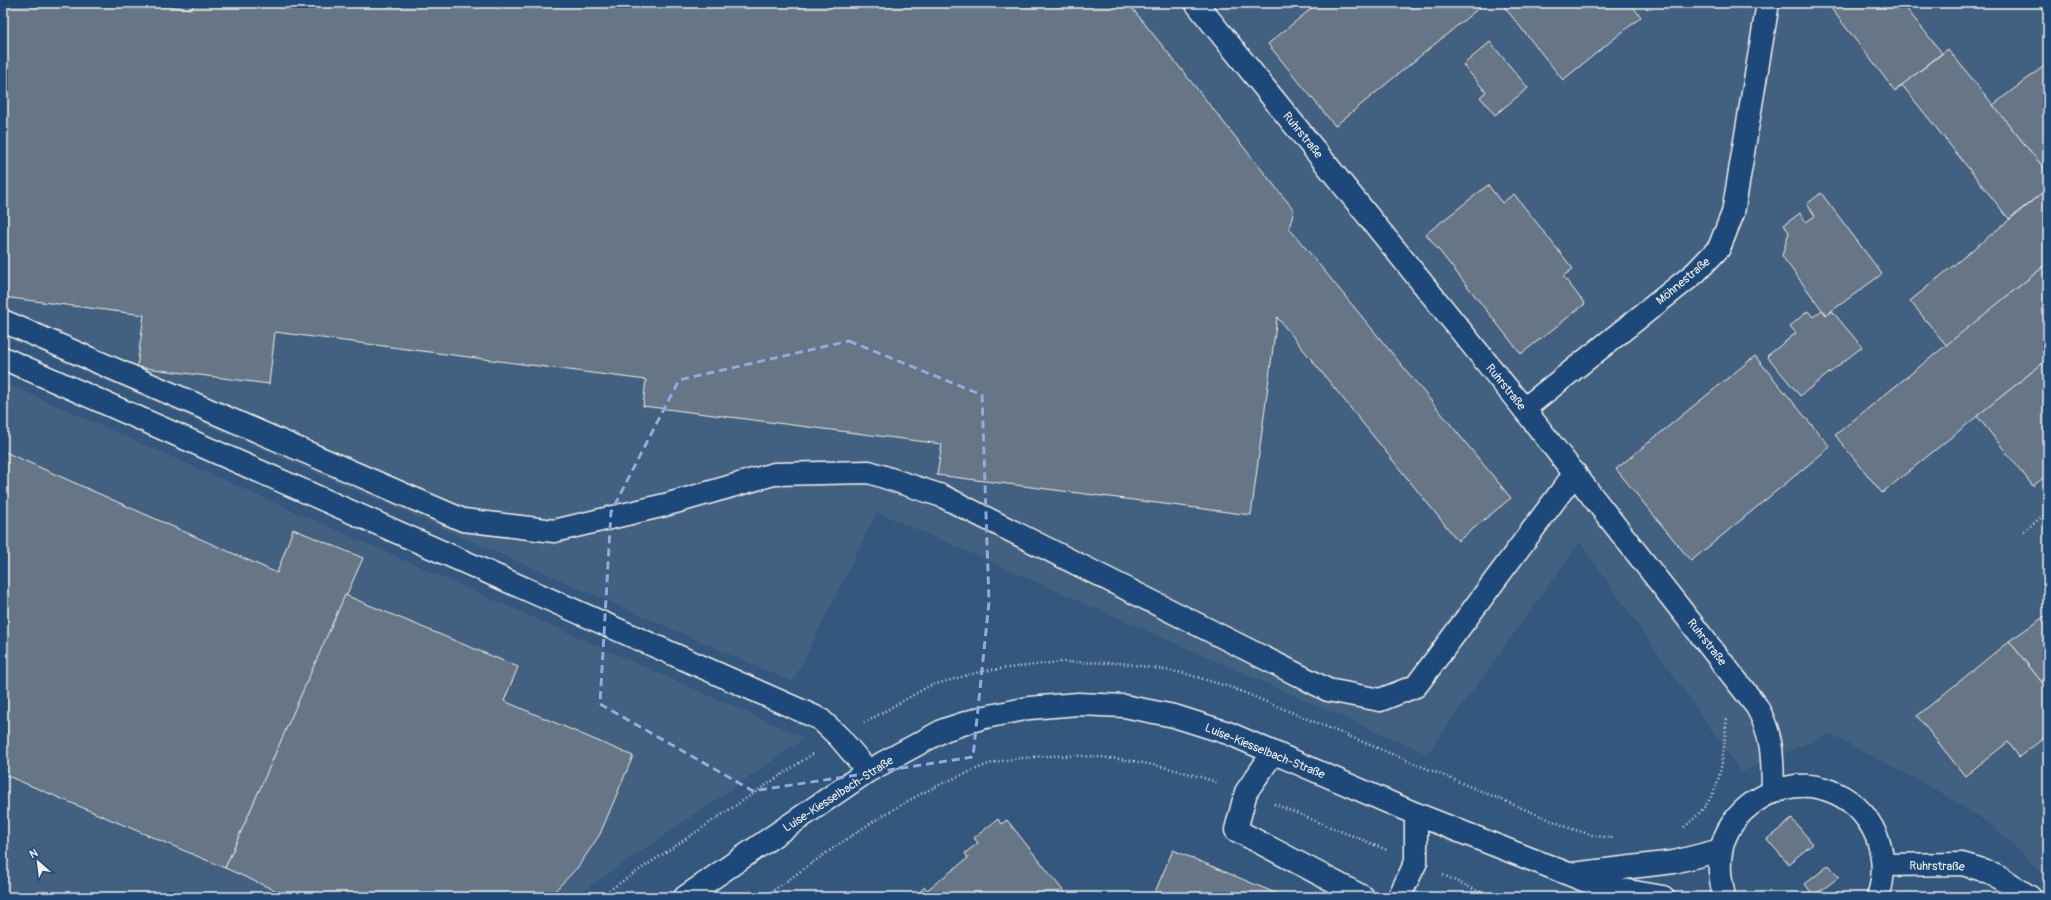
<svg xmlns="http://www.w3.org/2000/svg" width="2051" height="900" viewBox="0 0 2051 900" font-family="Pangolin,sans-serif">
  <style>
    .built { fill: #436080 }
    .building { fill: #667686; stroke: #f4f1e8 }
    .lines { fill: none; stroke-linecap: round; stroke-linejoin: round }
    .minor-casing { stroke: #f4f1e8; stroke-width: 25 }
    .path { stroke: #f4f1e8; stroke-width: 2.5; stroke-dasharray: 1 3; stroke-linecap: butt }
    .minor { stroke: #1f4a7a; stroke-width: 22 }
    .marked { fill: none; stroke: #93a8e1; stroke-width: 3; stroke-dasharray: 8 5; stroke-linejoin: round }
    .labels { text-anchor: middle; stroke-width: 3; stroke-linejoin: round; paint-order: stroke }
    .street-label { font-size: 12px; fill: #f4f1e8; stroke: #1f4a7a }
  </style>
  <rect width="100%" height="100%" fill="#34577e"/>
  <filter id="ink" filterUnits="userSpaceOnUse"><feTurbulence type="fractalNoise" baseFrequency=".025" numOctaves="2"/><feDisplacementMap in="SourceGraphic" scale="8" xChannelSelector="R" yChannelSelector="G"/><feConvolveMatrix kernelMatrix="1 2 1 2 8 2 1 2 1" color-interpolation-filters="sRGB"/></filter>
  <g filter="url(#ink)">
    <!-- built -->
    <g class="built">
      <polygon points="3,3 2048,3 2048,879 1992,825 1931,787 1829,734 1741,772 1580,542 1427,754 877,512 793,682 3,336"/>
      <polygon points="3,382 805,738 575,897 3,897"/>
    </g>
    <!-- building -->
    <g class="building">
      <polygon points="3,3 146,3 192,9 193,3 1128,3 1294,210 1289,228 1511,498 1458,541 1277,317 1251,515 937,475 942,444 643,406 646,380 275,332 269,384 137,367 144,315 3,297"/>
      <polygon points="1318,3 1477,3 1480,7 1335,126 1268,44"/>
      <polygon points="1501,3 1630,3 1641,17 1563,80"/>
      <polygon points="1827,3 1902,3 1942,53 1895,91"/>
      <polygon points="1490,42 1528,88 1495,115 1480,97 1486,92 1463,65"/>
      <polygon points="1948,49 2048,173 2048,188 2009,219 1902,85"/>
      <polygon points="2048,63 2048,173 1993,105"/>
      <polygon points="1488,185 1502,203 1514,194 1573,269 1563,276 1585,304 1521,354 1426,234"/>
      <polygon points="2048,188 2048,263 1947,346 1910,301"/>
      <polygon points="1821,193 1882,274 1826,315 1782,256 1789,232 1784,225 1800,213 1806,222 1815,216 1807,204"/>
      <polygon points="2048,263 2048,359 1882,493 1835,435"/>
      <polygon points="1822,310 1826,315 1832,311 1862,347 1800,396 1767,356 1796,333 1790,326 1808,311 1813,317"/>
      <polygon points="1755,356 1830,447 1691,561 1616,469"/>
      <polygon points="2048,359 2048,474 2033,486 1977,416"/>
      <polygon points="3,451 277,573 293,529 363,558 225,868 3,774"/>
      <polygon points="345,595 518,667 504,701 633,756 600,834 578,867 549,897 290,897 225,868"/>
      <polygon points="2048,614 2048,690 2009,641"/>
      <polygon points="2009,641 2048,690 2048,735 2019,757 2008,742 1965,776 1917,716"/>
      <polygon points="998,819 1001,824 1007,820 1065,893 1060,897 933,897 927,890 968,858 965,853 978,843 974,838"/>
      <polygon points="1792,819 1813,844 1788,864 1767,839"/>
      <polygon points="1173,850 1285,897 1167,897 1155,892"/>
      <polygon points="1829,865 1839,877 1814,896 1805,884"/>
      <polygon points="925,887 933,897 913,897"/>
    </g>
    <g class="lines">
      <defs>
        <g id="minor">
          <path d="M 1196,3 L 1524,409 L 1757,707 C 1774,739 1772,757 1773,791"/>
          <polyline points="3,321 463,520 554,531 665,505 774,474 869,472 942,496 1328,690 1380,700 1416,686 1575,473"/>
          <polyline points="3,358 820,719 839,737 868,771"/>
          <polyline points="1524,409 1695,273 1719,248 1733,213 1768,3"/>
          <polyline points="1273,753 1246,792 1236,830 1363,897"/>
          <polyline points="1884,865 1962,864 1983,870 2000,878 2030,897"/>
          <polyline points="1572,874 1674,862 1721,850"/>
          <polyline points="685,897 868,771 944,730 981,718 1029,708 1078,704 1124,706 1174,716 1228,733 1416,814 1599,886 1663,897"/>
          <polyline points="1399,897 1416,862 1416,814"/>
          <path d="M 1724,897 C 1721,881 1718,868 1721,852 C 1727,810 1776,779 1817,787 C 1868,798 1894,849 1878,897"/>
        </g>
      </defs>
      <!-- minor casing -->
      <use href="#minor" class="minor-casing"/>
      <!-- path -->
      <g class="path">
        <polyline points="2024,531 2048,512"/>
        <polyline points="864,723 929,686 983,671 1060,662 1122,663 1183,673 1233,688 1572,829 1596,836 1613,838"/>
        <polyline points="1274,804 1387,850"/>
        <path d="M 1684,827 C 1725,795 1721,765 1727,718"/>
        <polyline points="1443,875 1491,897"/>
        <polyline points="599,897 814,753"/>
        <path d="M 764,897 C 827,853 890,804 962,775 C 973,771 984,765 996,762 C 1071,748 1146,758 1219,783"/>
      </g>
      <!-- minor -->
      <use href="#minor" class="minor"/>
    </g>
  </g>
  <!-- marked area -->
  <path class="marked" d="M 849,341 L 982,395 L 989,602 L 973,757 L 753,791 L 600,704 L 611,512 L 679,380 Z"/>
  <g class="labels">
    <!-- street labels -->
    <g class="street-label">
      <text transform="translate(1303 135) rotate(51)" y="4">Ruhrstraße</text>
      <text transform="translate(1683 281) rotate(-40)" y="4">Möhnestraße</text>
      <text transform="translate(1506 387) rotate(51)" y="4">Ruhrstraße</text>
      <text transform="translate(1707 642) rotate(52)" y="4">Ruhrstraße</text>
      <text transform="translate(1265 751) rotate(22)" y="4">Luise-Kiesselbach-Straße</text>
      <text transform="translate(838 794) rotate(-33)" y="4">Luise-Kiesselbach-Straße</text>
      <text transform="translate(1937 866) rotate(1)" y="4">Ruhrstraße</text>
    </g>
  </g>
  <!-- margin -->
  <rect width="2051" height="900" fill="none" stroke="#1f4a7a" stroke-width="16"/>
  <rect x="8" y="8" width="2035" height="884" fill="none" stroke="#f4f1e8" stroke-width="1.5" filter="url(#ink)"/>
  <!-- north arrow -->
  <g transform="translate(38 862) rotate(332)" stroke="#1f4a7a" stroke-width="3" paint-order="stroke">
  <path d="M0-3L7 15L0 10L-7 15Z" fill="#f4f1e8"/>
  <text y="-6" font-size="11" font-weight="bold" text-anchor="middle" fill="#f4f1e8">N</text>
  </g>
</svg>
